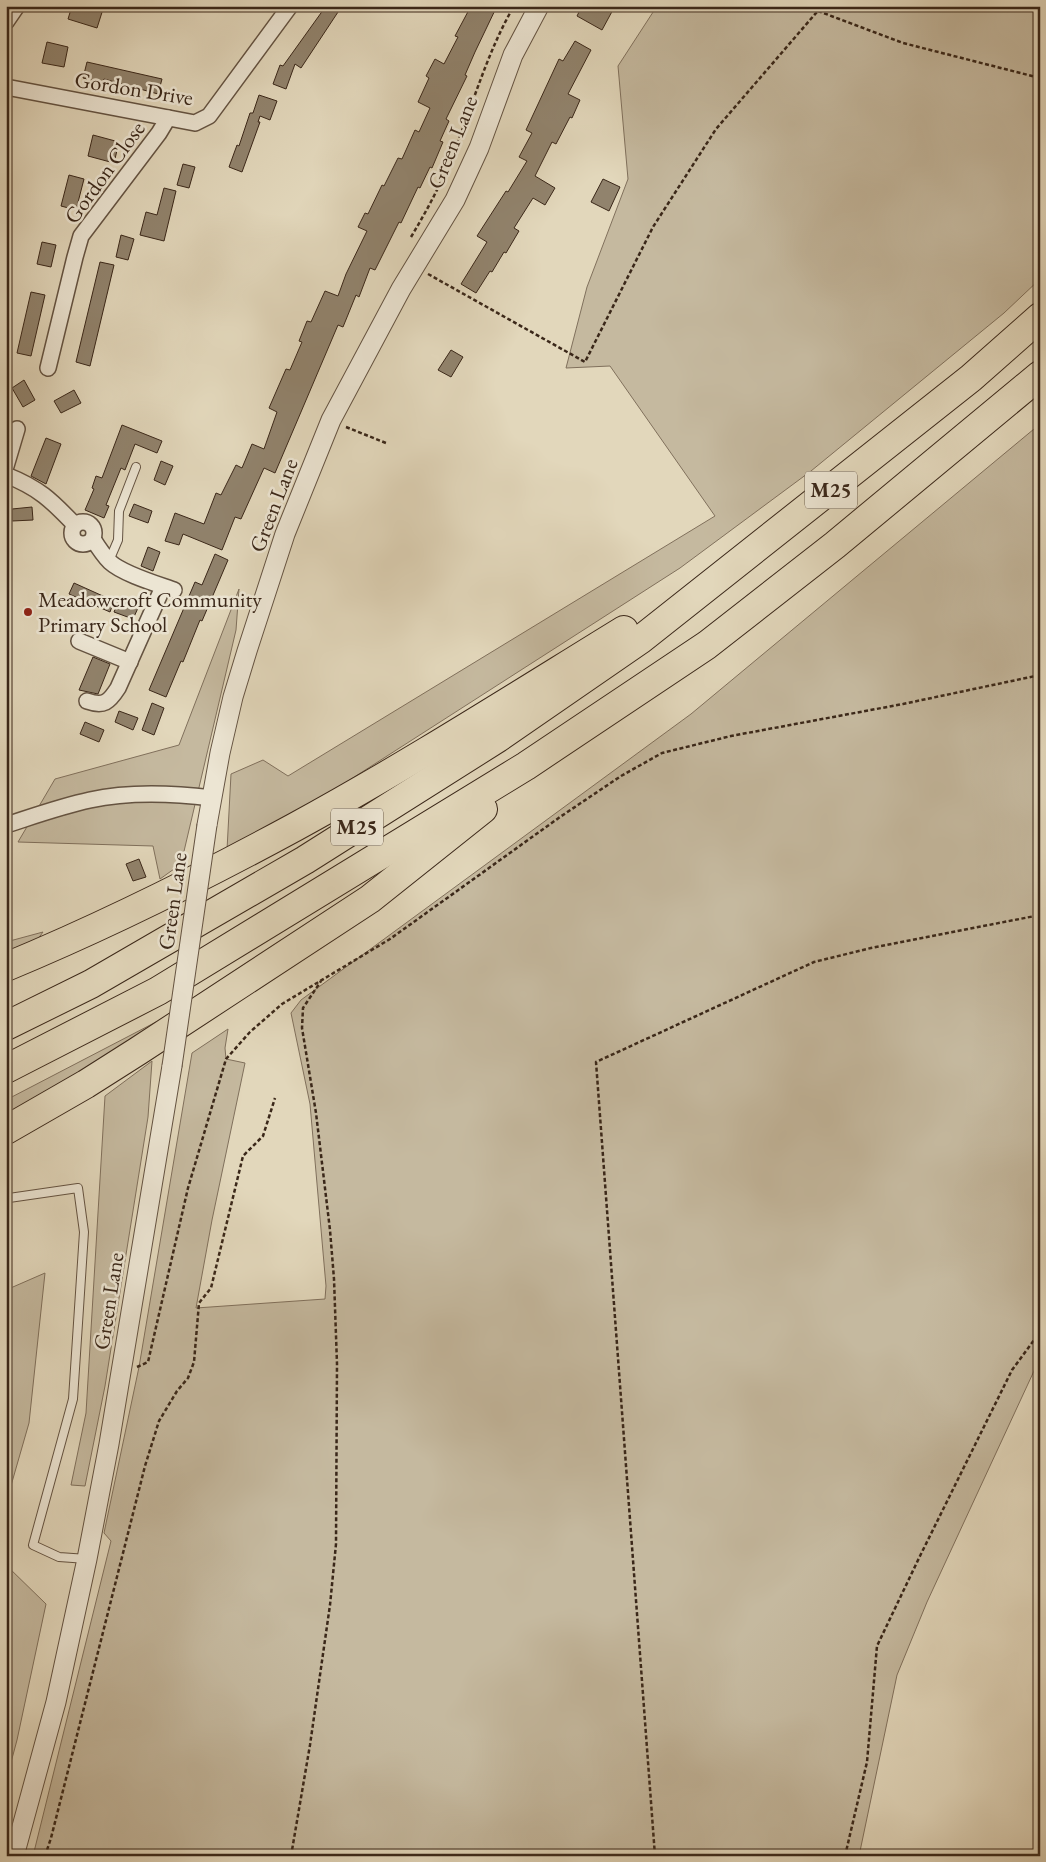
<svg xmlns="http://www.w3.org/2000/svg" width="1046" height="1862" viewBox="0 0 1046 1862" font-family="'EB Garamond',serif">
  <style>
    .green { fill: #c5b99f; stroke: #80705c }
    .building { fill: #91836d; stroke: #3a2719 }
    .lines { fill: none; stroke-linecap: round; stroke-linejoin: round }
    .service-casing { stroke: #645342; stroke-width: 10 }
    .minor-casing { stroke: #645342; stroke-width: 18 }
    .tertiary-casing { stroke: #645342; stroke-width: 21 }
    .motorway-casing { stroke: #3a2719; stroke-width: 30 }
    .path { stroke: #3a2719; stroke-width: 2.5; stroke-dasharray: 4 2.5; stroke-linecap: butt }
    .service { stroke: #ece5d3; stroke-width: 8 }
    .minor { stroke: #ece5d3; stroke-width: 15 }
    .tertiary { stroke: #ece5d3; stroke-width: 19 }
    .motorway { stroke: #e2d7bb; stroke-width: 28 }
    .tertiary-bridge-casing { stroke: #645342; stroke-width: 21; stroke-linecap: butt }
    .tertiary-bridge { stroke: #ece5d3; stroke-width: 19 }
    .poi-dot { fill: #8f2418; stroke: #ece5d3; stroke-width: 2 }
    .labels { text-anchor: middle; stroke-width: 5; stroke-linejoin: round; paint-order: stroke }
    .shield { fill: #ece5d3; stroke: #6f6051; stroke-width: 1 }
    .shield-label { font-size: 21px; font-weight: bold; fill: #3a2719 }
    .street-label { font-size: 22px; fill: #3a2719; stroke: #ece5d3 }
    .poi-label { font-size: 22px; fill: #3a2719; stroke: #ece5d3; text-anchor: start }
  </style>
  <rect width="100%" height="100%" fill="#e2d7bb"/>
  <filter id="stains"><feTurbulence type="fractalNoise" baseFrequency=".004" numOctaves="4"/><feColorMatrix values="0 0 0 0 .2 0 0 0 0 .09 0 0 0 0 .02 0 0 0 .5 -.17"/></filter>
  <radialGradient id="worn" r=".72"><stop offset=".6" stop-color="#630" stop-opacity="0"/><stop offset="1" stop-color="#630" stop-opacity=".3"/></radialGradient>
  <!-- green -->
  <g class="green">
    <polygon points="657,6 1040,6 1040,279 1004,313 811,471 680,568 292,817 227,850 231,774 263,760 288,776 715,516 610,366 566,368 587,287 628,179 618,66"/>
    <polygon points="1040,424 1040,1358 927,1602 897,1675 859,1856 33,1856 111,1541 104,1533 139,1367 192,1053 228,1029 225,1048 226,1059 245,1063 212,1220 196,1308 325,1299 326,1286 310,1104 291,1013 301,1000 691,714"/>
    <polygon points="239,589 236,630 181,864 160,879 153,846 18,842 55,779 179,745"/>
    <polygon points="43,932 35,943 6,955 6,942"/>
    <polygon points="156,1022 149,1030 6,1117 6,1100"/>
    <polygon points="152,1061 148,1117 105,1386 85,1486 71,1485 86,1413 105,1096"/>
    <polygon points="45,1273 29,1423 6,1503 6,1290"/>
    <polygon points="6,1565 46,1604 17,1740 6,1781"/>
  </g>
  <!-- building -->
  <g class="building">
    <polygon points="72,6 104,6 97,28 68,19"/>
    <polygon points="326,6 342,6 301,68 295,64 286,89 273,84 280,65 283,66"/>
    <polygon points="471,6 497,6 475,52 465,75 467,76 446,119 449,121 440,141 443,142 432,168 430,167 420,188 418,187 401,223 399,222 375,270 370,268 359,297 356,295 343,327 338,325 275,473 264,468 241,519 235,517 222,550 183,534 179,545 165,541 175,513 204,524 216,493 221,495 236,465 242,468 252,444 264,449 277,412 269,408 286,369 290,370 302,342 299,341 307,321 311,322 325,291 338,296 346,274 367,231 358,227 365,213 368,214 382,185 384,186 398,158 402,159 415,130 419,132 430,108 418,102 429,78 426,76 435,59 444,64 458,37 455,36"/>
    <polygon points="582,6 615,6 602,30 577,16"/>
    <polygon points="575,41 591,50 568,94 580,100 572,118 570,117 556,144 552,142 535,176 555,188 545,205 533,198 514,228 519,231 506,253 504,252 492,272 490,271 476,293 461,284 487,242 477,236 506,191 508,192 527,161 519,157 532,133 526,130 559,59 563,61"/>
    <polygon points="47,42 68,47 64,67 42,63"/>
    <polygon points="87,62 162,79 158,94 104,79 103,83 83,78"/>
    <polygon points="259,95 277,101 270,120 260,116 258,122 260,122 242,172 229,167 237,145 239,146 250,113 253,113"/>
    <polygon points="93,135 119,142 114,163 88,156"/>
    <polygon points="183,164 195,167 189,188 177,185"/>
    <polygon points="69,175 84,179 76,210 61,206"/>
    <polygon points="603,179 620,187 609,211 591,202"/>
    <polygon points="164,188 176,191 164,241 140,235 146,212 157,215"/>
    <polygon points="121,235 134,239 128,260 116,257"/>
    <polygon points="42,242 56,245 51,267 37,264"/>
    <polygon points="100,262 114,265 90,366 76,362"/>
    <polygon points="31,292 45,295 31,356 17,353"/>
    <polygon points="451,350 463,357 451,377 438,370"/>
    <polygon points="24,380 35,400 23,407 12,388"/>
    <polygon points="74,390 81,403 61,413 54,401"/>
    <polygon points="122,425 162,441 157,453 135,444 125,470 121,468 106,505 109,506 104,518 85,510 94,489 92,488 96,476 102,478"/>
    <polygon points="46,438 61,444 46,484 31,476"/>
    <polygon points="161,461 173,466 165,485 154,480"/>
    <polygon points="134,504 152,511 148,523 129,516"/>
    <polygon points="32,507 33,520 12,521 12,509"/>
    <polygon points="148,547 160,552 153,571 141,566"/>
    <polygon points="215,554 228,560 202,621 200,620 183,662 181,661 166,697 149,690 195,582 202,585"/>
    <polygon points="74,583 114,601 110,612 69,594"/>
    <polygon points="119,600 138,608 133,619 114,612"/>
    <polygon points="93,657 110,664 98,694 79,690"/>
    <polygon points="152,703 164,708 154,735 142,730"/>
    <polygon points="119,711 138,718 133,730 115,722"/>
    <polygon points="85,722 104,730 99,742 80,734"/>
    <polygon points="139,859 146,877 133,881 126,864"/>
  </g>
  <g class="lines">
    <defs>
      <g id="service">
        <polyline points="109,561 118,540 119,511 136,467"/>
        <polyline points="9,1198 78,1188 84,1232 73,1399 33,1545 59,1557 87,1559"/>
      </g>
      <g id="minor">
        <polyline points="6,22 17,6"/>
        <polyline points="6,87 195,123 209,116 290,6"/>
        <polyline points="48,368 75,257 81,236 159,133 168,118"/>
        <polyline points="6,466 17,429"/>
        <path d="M 6,475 C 39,488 51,500 75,525"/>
        <circle cx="83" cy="533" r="11"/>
        <path d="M 93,539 C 98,547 103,555 110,562 C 123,574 157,584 174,590"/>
        <polyline points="79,641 130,662"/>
        <path d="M 87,701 C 104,707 109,702 118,688 L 163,587"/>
        <path d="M 6,825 C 34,816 62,806 90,800 C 130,791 172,793 212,798"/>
      </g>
      <g id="tertiary">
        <polyline points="207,825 220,753 233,697 247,651 285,534 331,420 401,289 455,200 479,148 513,55 539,6"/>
        <polyline points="14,1856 56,1702 87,1559 109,1444 172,1066"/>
      </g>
      <g id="motorway">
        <path d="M 6,967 C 105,926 201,878 295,827 C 407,766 515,697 624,630"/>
        <polyline points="6,1026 91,984 305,860 498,738 640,640 971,378 1040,317"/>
        <polyline points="6,1069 158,991 526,766 707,645 835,545 1040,375"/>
        <polyline points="6,1130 86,1084 138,1051 370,899 483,809"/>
      </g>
    </defs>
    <!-- service casing -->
    <use href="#service" class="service-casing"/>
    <!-- minor casing -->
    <use href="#minor" class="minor-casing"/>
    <!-- tertiary casing -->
    <use href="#tertiary" class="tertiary-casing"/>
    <!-- motorway casing -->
    <use href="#motorway" class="motorway-casing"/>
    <!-- path -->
    <g class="path">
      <polyline points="818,11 903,43 1040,78"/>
      <path d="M 411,237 C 426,212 440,186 451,159 C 472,108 486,54 514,6"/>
      <polyline points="428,274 585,362 653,227 716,129 822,6"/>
      <polyline points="346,427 386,443"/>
      <polyline points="137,1367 148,1362 188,1188 226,1059 250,1032 282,1004 390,939 560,817 621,776 662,753 731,736 903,704 1040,675"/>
      <polyline points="45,1856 51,1838 145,1466 159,1421 177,1391 188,1378 194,1362 199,1303 211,1288 243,1156 263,1136 275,1098"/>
      <polyline points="291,1856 310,1745 330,1605 336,1544 337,1364 334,1279 330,1230 316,1113 302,1028 303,1008 321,981"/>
      <polyline points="655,1856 596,1062 814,962 871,948 1040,915"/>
      <polyline points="845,1856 867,1762 877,1646 920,1556 1012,1370 1040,1332"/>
    </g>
    <!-- service -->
    <use href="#service" class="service"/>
    <!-- minor -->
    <use href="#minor" class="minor"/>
    <!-- tertiary -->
    <use href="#tertiary" class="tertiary"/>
    <!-- motorway -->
    <use href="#motorway" class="motorway"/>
    <defs>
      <polyline id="tertiary-bridge" points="172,1066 207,825"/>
    </defs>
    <!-- tertiary-bridge casing -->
    <use href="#tertiary-bridge" class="tertiary-bridge-casing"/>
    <!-- tertiary-bridge -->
    <use href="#tertiary-bridge" class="tertiary-bridge"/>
  </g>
  <!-- markers -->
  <circle class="poi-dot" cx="28" cy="612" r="5"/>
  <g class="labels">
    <!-- shield labels -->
    <g class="shield">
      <rect x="805" y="471.5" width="52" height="37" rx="4"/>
      <rect x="331" y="808.5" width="52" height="37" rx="4"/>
    </g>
    <g class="shield-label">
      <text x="831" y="497">M25</text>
      <text x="357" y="834">M25</text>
    </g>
    <!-- street labels -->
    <g class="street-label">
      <text transform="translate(134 88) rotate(9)" y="8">Gordon Drive</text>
      <text transform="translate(452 142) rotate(-68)" y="8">Green Lane</text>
      <text transform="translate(104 172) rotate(-54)" y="8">Gordon Close</text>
      <text transform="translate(273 505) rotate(-69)" y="8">Green Lane</text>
      <text transform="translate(172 901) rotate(-82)" y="8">Green Lane</text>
      <text transform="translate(108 1301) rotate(-81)" y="8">Green Lane</text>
    </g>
    <!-- poi labels -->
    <g class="poi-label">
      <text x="38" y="607">Meadowcroft Community<tspan x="38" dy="25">Primary School</tspan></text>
    </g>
  </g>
  <!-- margin -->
  <rect width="1046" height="1862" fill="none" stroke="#e2d7bb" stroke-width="25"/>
  <rect x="8" y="8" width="1031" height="1847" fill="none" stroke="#3a2719" stroke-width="2.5"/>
  <rect x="12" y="12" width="1021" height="1837" fill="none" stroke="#3a2719"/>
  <rect width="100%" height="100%" filter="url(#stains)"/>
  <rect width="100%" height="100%" fill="url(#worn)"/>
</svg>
